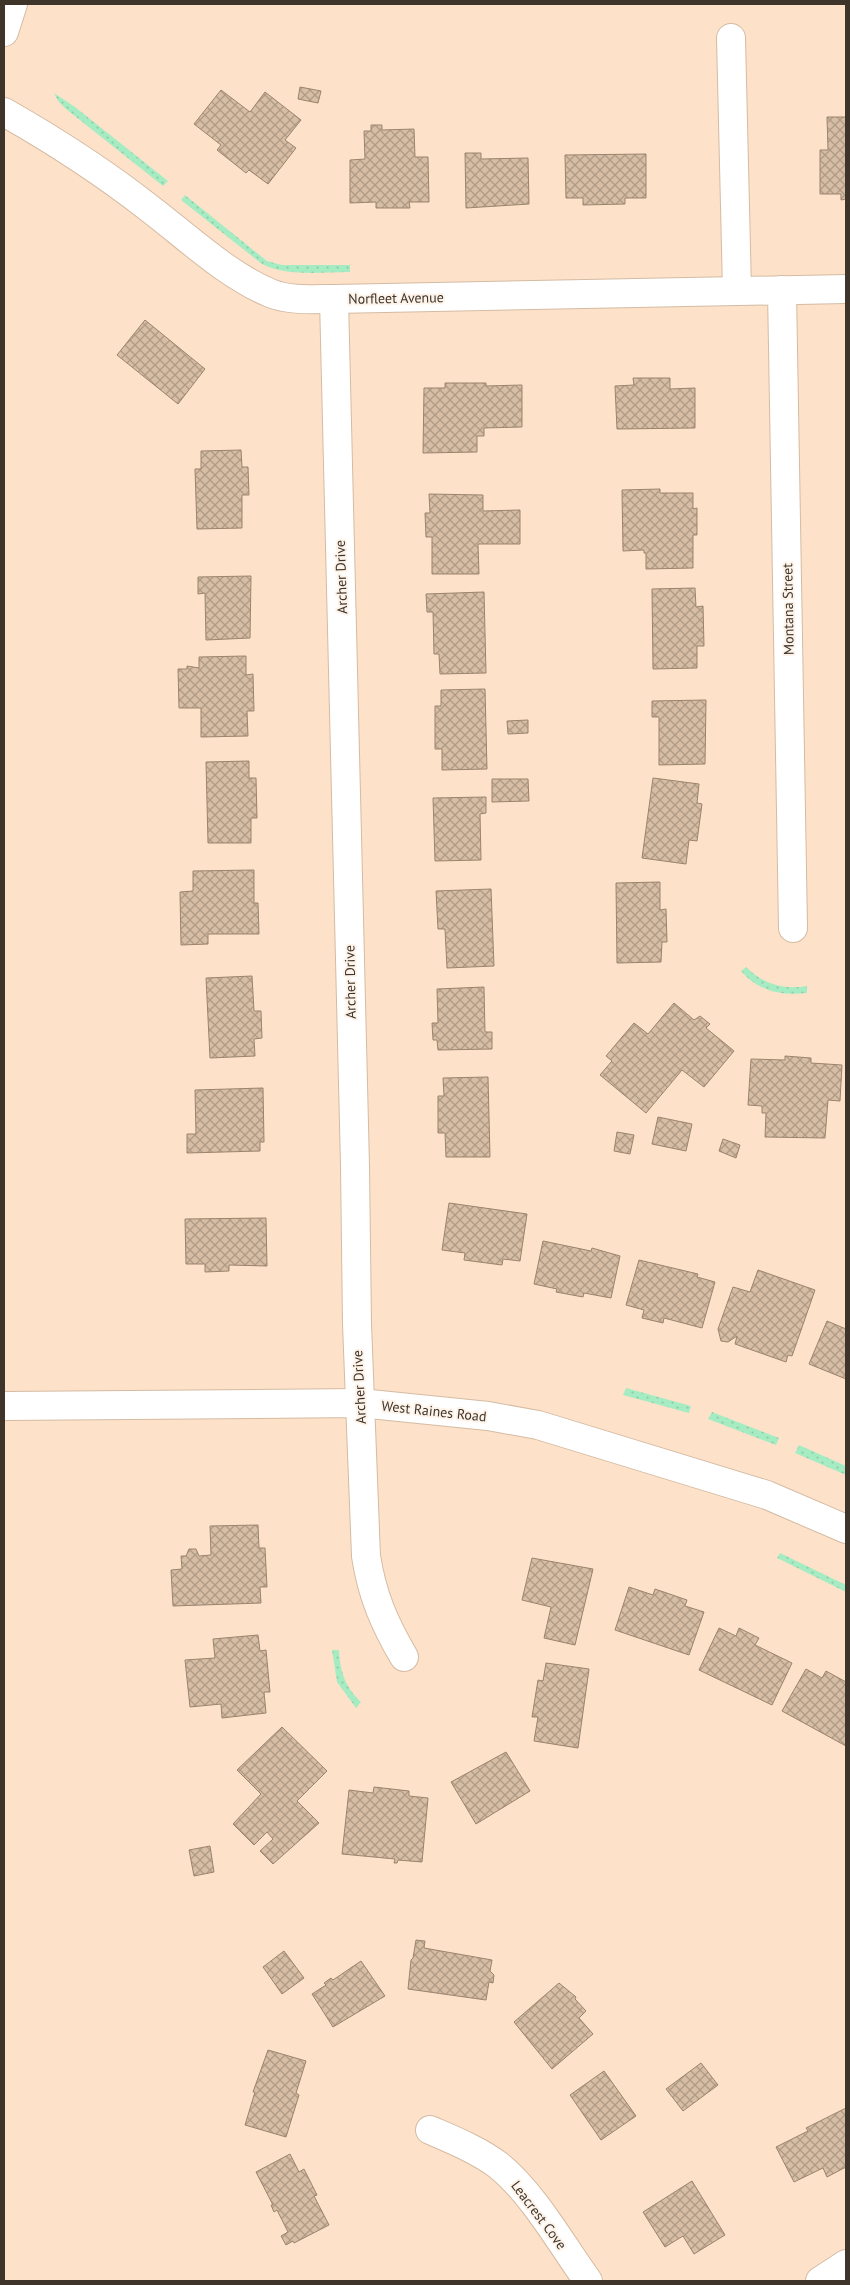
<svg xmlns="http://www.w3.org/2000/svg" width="850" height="2285" viewBox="0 0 850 2285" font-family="'PT Sans',sans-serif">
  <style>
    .green { fill: url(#green-dots) }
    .building { fill: url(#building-cross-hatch); stroke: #9b836c }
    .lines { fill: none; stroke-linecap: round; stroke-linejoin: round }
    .minor-casing { stroke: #d4bba3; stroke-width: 30 }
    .secondary-casing { stroke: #d4bba3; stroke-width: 30 }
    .minor { stroke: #fff; stroke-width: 28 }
    .secondary { stroke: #fff; stroke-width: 28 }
    .labels { text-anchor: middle; stroke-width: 4; stroke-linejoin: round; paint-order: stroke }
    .street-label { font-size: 14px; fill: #3e342a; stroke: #fef3e9 }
  </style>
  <defs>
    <pattern id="green-dots" width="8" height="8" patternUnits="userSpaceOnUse" patternTransform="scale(1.25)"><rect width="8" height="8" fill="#a5ecc3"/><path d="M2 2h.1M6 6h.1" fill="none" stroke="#8fcba8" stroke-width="1.8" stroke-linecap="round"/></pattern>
    <pattern id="building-cross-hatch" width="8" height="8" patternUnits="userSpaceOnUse" patternTransform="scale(1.25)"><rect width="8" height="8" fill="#d6bda4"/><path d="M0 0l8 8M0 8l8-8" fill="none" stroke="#af9a86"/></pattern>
  </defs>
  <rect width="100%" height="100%" fill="#fde2c9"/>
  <!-- green -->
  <g class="green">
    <polygon points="54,93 75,107 168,181 163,186 66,109 58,101"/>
    <path d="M 185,195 L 267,261 L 282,265 L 350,265 L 350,272 C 321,272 288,277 262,264 L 181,200 Z"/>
    <path d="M 746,967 C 763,984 783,990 807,986 L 807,993 C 782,996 758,991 741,971 Z"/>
    <polygon points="626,1388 691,1406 689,1413 623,1395"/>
    <polygon points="712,1412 779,1438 776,1445 708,1419"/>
    <polygon points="799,1445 846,1466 846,1475 795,1453"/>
    <polygon points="780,1553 846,1585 846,1592 777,1558"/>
    <path d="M 332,1650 L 339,1650 C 340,1671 345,1687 361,1702 L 356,1708 L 337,1682 Z"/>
  </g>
  <!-- building -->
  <g class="building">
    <polygon points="300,87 321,91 318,103 298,99"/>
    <polygon points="221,90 250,112 265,92 301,120 285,140 296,148 268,184 249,170 246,173 217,150 221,145 194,124"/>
    <polygon points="827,117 846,117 846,199 841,200 841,194 820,194 820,150 828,150"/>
    <polygon points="371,125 382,125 382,130 414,129 415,157 428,157 429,202 409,202 410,208 376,208 376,202 350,203 350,160 365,159 364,131 371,131"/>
    <polygon points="465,153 481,153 481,159 528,158 529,204 466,208"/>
    <polygon points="646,154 646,198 625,198 625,204 583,205 583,198 566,198 565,155"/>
    <polygon points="145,320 205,369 178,404 117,355"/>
    <polygon points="633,378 670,378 670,389 695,388 695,428 617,429 615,386 634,385"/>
    <polygon points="445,383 486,383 486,386 522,385 522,427 484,428 484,436 477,436 477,452 423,453 424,388 445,388"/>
    <polygon points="241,450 242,467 248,467 249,495 242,495 242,528 197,529 195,469 201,469 201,451"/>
    <polygon points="660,489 660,493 693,493 693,509 697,508 697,535 693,535 693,568 646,569 646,553 644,553 644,550 623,551 622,490"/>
    <polygon points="429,494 483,495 483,511 520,510 520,544 478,544 479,574 432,574 432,537 426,537 425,513 430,513"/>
    <polygon points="251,576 250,638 206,640 205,593 198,594 198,577"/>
    <polygon points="695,588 696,607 703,606 704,646 697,646 697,668 653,669 652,589"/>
    <polygon points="484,592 486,673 440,674 439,654 434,654 433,612 427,612 426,594"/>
    <polygon points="246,656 246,675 253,674 254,711 247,711 248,736 201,737 201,708 179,708 178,669 187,669 187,666 199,668 199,657"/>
    <polygon points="485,689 487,769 442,770 442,749 435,749 435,706 441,706 441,690"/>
    <polygon points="706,700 705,764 659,765 659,717 652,717 652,701"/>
    <polygon points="528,720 528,733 508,734 507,721"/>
    <polygon points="249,761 249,778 256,778 257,818 251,818 251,843 208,843 206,762"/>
    <polygon points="653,778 699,784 697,803 702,804 697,841 689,840 686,864 642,858"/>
    <polygon points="492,779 528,779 529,801 492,802"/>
    <polygon points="486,797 486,813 480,814 481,860 435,861 433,798"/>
    <polygon points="254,870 254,903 258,903 259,934 208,934 208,944 181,945 180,892 193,891 193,871"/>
    <polygon points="660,882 660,910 666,909 667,942 662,942 661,962 617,963 616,883"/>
    <polygon points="491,889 494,966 447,968 445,929 438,929 436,891"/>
    <polygon points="252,976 254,1011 261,1011 262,1038 254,1039 255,1056 210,1058 206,978"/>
    <polygon points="484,987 485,1032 492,1032 492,1049 438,1050 437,1040 433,1040 432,1023 438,1023 437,989"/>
    <polygon points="674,1003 694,1020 700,1016 710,1024 706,1028 734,1051 704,1087 682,1070 646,1113 600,1075 612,1061 606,1056 634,1023 648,1034"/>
    <polygon points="785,1056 811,1058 811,1063 842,1065 840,1101 828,1100 825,1138 765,1137 766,1113 762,1113 762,1106 748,1105 751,1059 785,1060"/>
    <polygon points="488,1077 490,1157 446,1157 445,1133 438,1133 438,1096 444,1096 443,1078"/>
    <polygon points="263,1088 264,1142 260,1142 260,1151 187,1153 187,1134 196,1134 195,1090"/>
    <polygon points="658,1117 692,1124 686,1151 652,1144"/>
    <polygon points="617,1132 634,1135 630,1154 614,1151"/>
    <polygon points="723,1139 740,1145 736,1158 719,1151"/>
    <polygon points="449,1203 527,1214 520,1261 503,1259 502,1265 464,1260 465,1253 442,1250"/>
    <polygon points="266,1218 267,1266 229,1265 229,1271 205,1272 205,1264 186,1264 185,1219"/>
    <polygon points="543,1241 591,1251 592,1248 620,1256 611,1298 584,1293 583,1297 556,1292 557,1289 534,1284"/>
    <polygon points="639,1260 698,1274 697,1277 715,1282 702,1328 664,1318 663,1323 642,1318 644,1310 626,1305"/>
    <polygon points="758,1270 815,1290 792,1356 788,1355 786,1362 735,1344 737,1336 728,1342 721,1341 718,1329 733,1287 750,1292"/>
    <polygon points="827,1321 846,1329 846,1379 809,1364"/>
    <polygon points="258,1525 259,1548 265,1548 267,1587 260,1587 261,1603 173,1606 171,1570 182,1569 181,1556 186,1556 189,1549 196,1549 199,1556 211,1555 210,1526"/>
    <polygon points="532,1558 593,1569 575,1645 544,1638 551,1607 522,1600"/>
    <polygon points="629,1587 653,1595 655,1589 687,1600 685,1606 704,1612 689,1655 615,1630"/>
    <polygon points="719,1628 736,1636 739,1628 759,1638 755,1645 792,1663 772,1705 699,1670"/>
    <polygon points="258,1635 260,1651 266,1650 270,1692 264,1692 266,1713 222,1718 221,1704 190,1707 185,1660 215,1658 213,1639"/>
    <polygon points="546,1663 589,1669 578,1748 534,1741 538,1717 532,1717 538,1680 543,1681"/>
    <polygon points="806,1669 822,1678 826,1671 846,1682 846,1746 782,1711"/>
    <polygon points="282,1727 327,1771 297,1801 319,1823 273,1864 260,1851 273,1839 267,1832 254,1845 233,1824 261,1794 237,1770"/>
    <polygon points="506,1752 530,1791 476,1824 451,1782"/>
    <polygon points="374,1787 409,1791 409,1796 428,1798 422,1862 398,1860 397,1863 394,1863 395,1859 342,1854 349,1790 373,1793"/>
    <polygon points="210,1846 214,1872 194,1876 189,1850"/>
    <polygon points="416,1940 425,1941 424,1948 492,1960 490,1971 494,1975 493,1983 489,1982 486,2000 408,1989 411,1960 413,1958"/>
    <polygon points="284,1951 304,1978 282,1994 263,1967"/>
    <polygon points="361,1961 385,1996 333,2027 312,1994 326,1985 324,1983 331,1978 333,1980"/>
    <polygon points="559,1983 576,1997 575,1999 586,2011 579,2018 593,2034 552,2069 514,2022"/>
    <polygon points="268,2050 306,2061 296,2093 299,2095 286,2137 245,2125 255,2092 253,2092"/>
    <polygon points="701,2063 718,2085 683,2111 666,2089"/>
    <polygon points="604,2071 636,2116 601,2140 570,2095"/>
    <polygon points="846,2108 846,2167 827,2177 823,2168 794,2182 776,2147 808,2131 806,2128"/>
    <polygon points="290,2154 299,2172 304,2169 317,2195 314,2196 329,2225 294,2243 293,2241 286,2245 281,2236 288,2232 277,2210 274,2212 271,2205 273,2205 256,2172"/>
    <polygon points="692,2181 725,2235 694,2254 683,2236 665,2247 643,2212"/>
  </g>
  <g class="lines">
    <defs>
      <g id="minor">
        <polyline points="731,38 737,290"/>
        <path d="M 4,112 C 55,141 103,172 149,208 C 187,237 227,275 270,293 C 289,301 314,299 334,299 L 846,289"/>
        <polyline points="782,290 793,928"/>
        <path d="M 334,299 L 355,1166 L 357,1324 L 366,1556 C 372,1595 384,1623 404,1657"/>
        <path d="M 430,2130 C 453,2140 478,2150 498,2165 C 533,2193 562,2245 588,2281"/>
        <polyline points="820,2281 846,2264"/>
      </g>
      <g id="secondary">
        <polyline points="4,32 13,4"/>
        <polyline points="4,1406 360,1403 488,1416 538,1425 767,1495 846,1529"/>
      </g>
    </defs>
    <!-- minor casing -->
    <use href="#minor" class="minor-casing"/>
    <!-- secondary casing -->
    <use href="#secondary" class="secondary-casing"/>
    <!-- minor -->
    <use href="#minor" class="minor"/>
    <!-- secondary -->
    <use href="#secondary" class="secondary"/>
  </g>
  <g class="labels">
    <!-- street labels -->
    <g class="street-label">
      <text transform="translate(396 298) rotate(-1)" y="5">Norfleet Avenue</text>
      <text transform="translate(341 577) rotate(-92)" y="5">Archer Drive</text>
      <text transform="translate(788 609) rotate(-91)" y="5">Montana Street</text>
      <text transform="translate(350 982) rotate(-91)" y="5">Archer Drive</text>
      <text transform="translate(359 1387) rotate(-93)" y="5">Archer Drive</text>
      <text transform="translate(434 1411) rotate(6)" y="5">West Raines Road</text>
      <text transform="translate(539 2215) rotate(53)" y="5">Leacrest Cove</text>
    </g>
  </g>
  <!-- border -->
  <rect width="850" height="2285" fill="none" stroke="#3e342a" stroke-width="10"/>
</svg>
